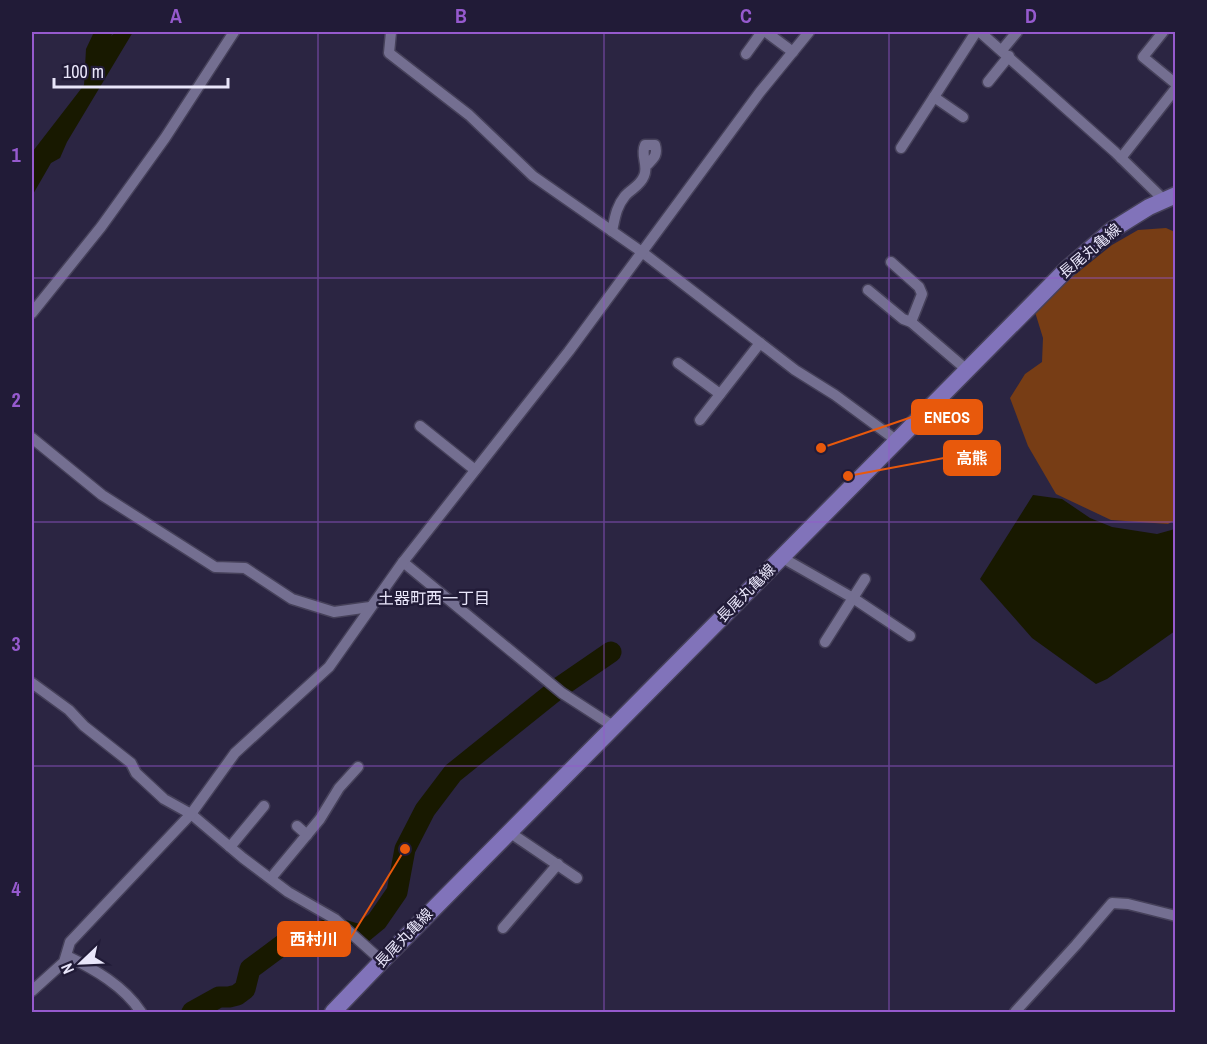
<svg xmlns="http://www.w3.org/2000/svg" width="1207" height="1044" viewBox="0 0 1207 1044" font-family="'Archivo Narrow','Noto Sans JP',sans-serif">
  <style>
    .green { fill: #773d15 }
    .water { fill: #181900 }
    .lines { fill: none; stroke-linecap: round; stroke-linejoin: round }
    .river { stroke: #181900; stroke-width: 21 }
    .minor-casing { stroke: #46415a; stroke-width: 13 }
    .primary-casing { stroke: #46415a; stroke-width: 19 }
    .minor { stroke: #746f91; stroke-width: 10 }
    .primary { stroke: #8173ba; stroke-width: 16 }
    .grid { fill: none; stroke: #965ace; stroke-width: 1.5; stroke-opacity: 0.55 }
    .labels { text-anchor: middle; stroke-width: 5; stroke-linejoin: round; paint-order: stroke }
    .street-label { font-size: 15px; fill: #e9e6fa; stroke: #211b37 }
    .neighbourhood-label { font-size: 16px; fill: #e9e6fa; stroke: #211b37 }
    .leader { fill: none; stroke: #e8590c; stroke-width: 2 }
    .callout-dot { fill: #e8590c; stroke: #211b37; stroke-width: 2 }
    .callout { fill: #e8590c; stroke: #e8590c; stroke-width: 2 }
    .callout-label { font-size: 16px; text-anchor: middle; font-weight: bold; fill: #fff }
    .neatline { fill: none; stroke: #965ace; stroke-width: 2 }
    .grid-label { font-size: 20px; text-anchor: middle; font-weight: bold; fill: #965ace }
  </style>
  <rect width="100%" height="100%" fill="#2b2542"/>
  <!-- green -->
  <polygon class="green" points="1166,228 1175,232 1175,520 1168,524 1111,520 1056,494 1028,446 1010,398 1025,374 1042,362 1043,338 1035,312 1057,289 1112,245 1138,230"/>
  <!-- water -->
  <g class="water">
    <polygon points="94,32 113,32 111,36 116,32 133,32 67,142 60,158 51,163 32,196 32,149 33,151 84,85 86,49"/>
    <polygon points="1033,495 1062,499 1090,518 1112,527 1157,534 1175,529 1175,631 1107,679 1096,684 1032,638 980,579"/>
  </g>
  <g class="lines">
    <!-- river -->
    <polyline class="river" points="192,1012 219,997 229,997 237,995 245,989 250,969 285,943 329,929 340,929 360,935 377,921 397,892 405,849 425,810 453,773 560,687 611,652"/>
    <defs>
      <g id="minor">
        <polyline points="391,32 389,53 469,115 533,176 642,252 795,370 835,395 896,440"/>
        <polyline points="766,32 793,52"/>
        <polyline points="980,32 1115,152 1164,200"/>
        <polyline points="1163,32 1143,57 1176,84"/>
        <polyline points="1002,50 1017,32"/>
        <polyline points="746,54 762,32"/>
        <polyline points="988,82 1009,56"/>
        <polyline points="934,97 963,117"/>
        <polyline points="901,148 976,32"/>
        <polyline points="1121,158 1176,88"/>
        <path d="M 612,231 C 615,218 616,207 625,196 C 631,189 640,186 644,176 C 649,165 640,156 645,145 L 655,145 C 658,155 654,158 647,165"/>
        <polyline points="891,262 919,287 922,294 911,322"/>
        <polyline points="868,290 903,319 911,322 967,370"/>
        <polyline points="32,313 101,227 165,138 234,32"/>
        <polyline points="678,363 720,394"/>
        <polyline points="700,420 760,343"/>
        <polyline points="420,426 475,470"/>
        <polyline points="32,438 102,495 215,567 245,568 292,599 334,612 370,607"/>
        <polyline points="781,557 853,598 910,636"/>
        <polyline points="403,562 562,693 613,726"/>
        <polyline points="825,642 865,579"/>
        <polyline points="32,683 69,710 84,726 131,763 136,773 164,799 191,814 243,858 288,892 335,919 382,961"/>
        <polyline points="297,826 307,835"/>
        <polyline points="509,832 577,878"/>
        <polyline points="230,847 264,806"/>
        <polyline points="271,878 320,819 339,788 358,767"/>
        <polyline points="503,928 558,864"/>
        <path d="M 67,956 C 94,969 124,986 141,1012"/>
        <polyline points="32,991 64,962 70,942 191,814 235,753 329,667 403,562 569,351 760,92 809,32"/>
        <polyline points="1015,1012 1076,945 1112,903 1128,904 1176,916"/>
      </g>
      <polyline id="primary" points="333,1012 382,961 1067,269 1112,230 1149,207 1176,195"/>
    </defs>
    <!-- minor casing -->
    <use href="#minor" class="minor-casing"/>
    <!-- primary casing -->
    <use href="#primary" class="primary-casing"/>
    <!-- minor -->
    <use href="#minor" class="minor"/>
    <!-- primary -->
    <use href="#primary" class="primary"/>
  </g>
  <!-- grid -->
  <path class="grid" d="M 318,32 L 318,1012M 604,32 L 604,1012M 889,32 L 889,1012M 32,278 L 1176,278M 32,522 L 1176,522M 32,766 L 1176,766"/>
  <g class="labels">
    <!-- street labels -->
    <g class="street-label">
      <text transform="translate(1090 251) rotate(-40)" y="5">長尾丸亀線</text>
      <text transform="translate(746 593) rotate(-45)" y="5">長尾丸亀線</text>
      <text transform="translate(404 938) rotate(-46)" y="5">長尾丸亀線</text>
    </g>
    <!-- neighbourhood labels -->
    <g class="neighbourhood-label">
      <text x="434" y="604">土器町西一丁目</text>
    </g>
  </g>
  <!-- callouts -->
  <path class="leader" d="M821 448L912 417M848 476L944 458M405 849L350 939"/>
  <g class="callout-dot">
    <circle cx="821" cy="448" r="6"/>
    <circle cx="848" cy="476" r="6"/>
    <circle cx="405" cy="849" r="6"/>
  </g>
  <g class="callout">
    <rect x="912" y="400" width="70" height="34" rx="6"/>
    <rect x="944" y="441" width="56" height="34" rx="6"/>
    <rect x="278" y="922" width="72" height="34" rx="6"/>
  </g>
  <g class="callout-label">
    <text x="947" y="423">ENEOS</text>
    <text x="972" y="464">高熊</text>
    <text x="314" y="945">西村川</text>
  </g>
  <!-- border -->
  <rect width="1207" height="1044" fill="none" stroke="#211b37" stroke-width="66"/>
  <!-- north arrow -->
  <g transform="translate(81 963) rotate(247)" stroke="#211b37" stroke-width="4.5" paint-order="stroke">
  <path d="M0-4.5L10 22L0 15L-10 22Z" fill="#e9e6fa"/>
  <text y="-9" font-size="16" font-weight="bold" text-anchor="middle" fill="#e9e6fa">N</text>
  </g>
  <!-- scale -->
  <path d="M54 78v9h174v-9" fill="none" stroke="#e9e6fa" stroke-width="3"/>
  <text x="63" y="78" font-size="18" fill="#e9e6fa" stroke="#211b37" stroke-width="4.5" paint-order="stroke">100 m</text>
  <rect x="33" y="33" width="1141" height="978" class="neatline"/>
  <g class="grid-label">
    <text x="176" y="23">A</text>
    <text x="461" y="23">B</text>
    <text x="746" y="23">C</text>
    <text x="1031" y="23">D</text>
    <text x="16" y="162">1</text>
    <text x="16" y="407">2</text>
    <text x="16" y="651">3</text>
    <text x="16" y="896">4</text>
  </g>
</svg>
